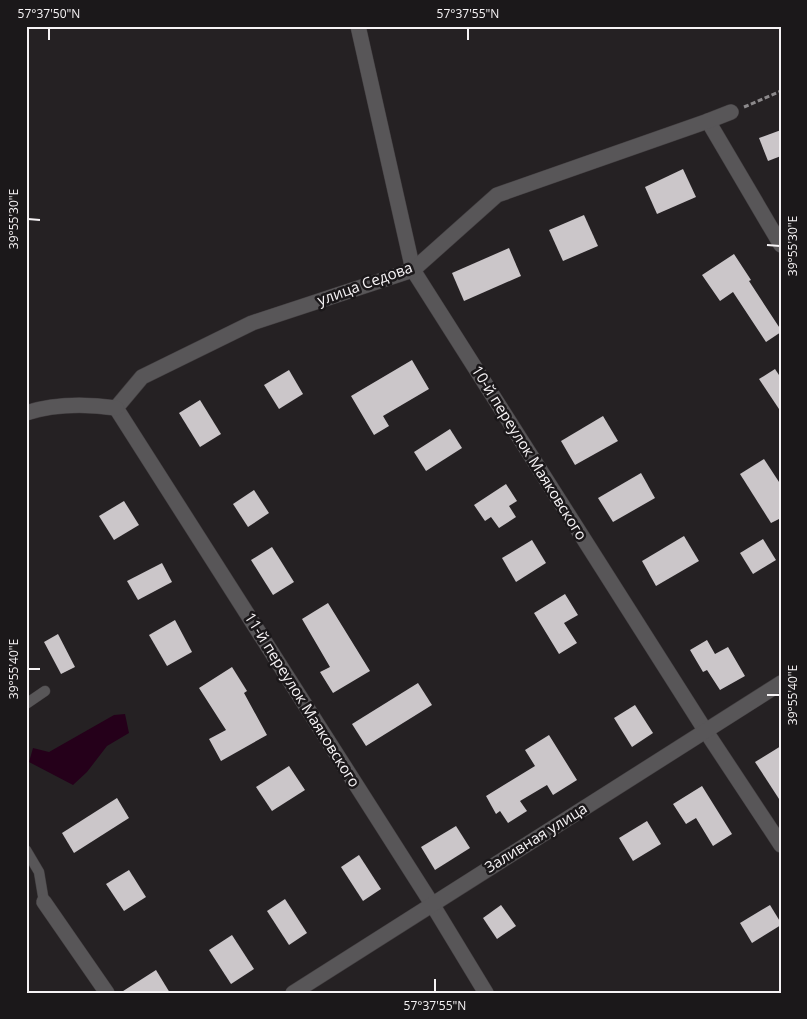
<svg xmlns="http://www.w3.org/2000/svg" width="807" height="1019" viewBox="0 0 807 1019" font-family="'Open Sans',sans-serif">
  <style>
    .water { fill: #25001a }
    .building { fill: #cbc6c9 }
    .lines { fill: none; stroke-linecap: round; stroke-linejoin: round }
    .lane-casing { stroke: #423e40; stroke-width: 11 }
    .street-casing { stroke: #423e40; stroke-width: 16 }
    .path { stroke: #8c898b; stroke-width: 3; stroke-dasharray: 5 2.5; stroke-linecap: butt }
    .lane { stroke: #585658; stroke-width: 10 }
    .street { stroke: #585658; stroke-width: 15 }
    .ticks { fill: none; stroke: #f6f3f5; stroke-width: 2 }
    .labels { text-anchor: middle; stroke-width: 5; stroke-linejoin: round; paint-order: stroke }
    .street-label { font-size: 15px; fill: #f6f3f5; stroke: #1b181a }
    .neatline { fill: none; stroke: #f6f3f5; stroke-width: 2 }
    .ticks-label { font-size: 12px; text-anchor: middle; fill: #f6f3f5 }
  </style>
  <rect width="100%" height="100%" fill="#252123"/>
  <!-- water -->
  <polygon class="water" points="125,714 129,733 107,746 87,772 73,785 29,762 33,748 49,752 114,715"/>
  <!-- building -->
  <g class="building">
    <polygon points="781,130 781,156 768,161 759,138"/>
    <polygon points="683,169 696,197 657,214 645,187"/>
    <polygon points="584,215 598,246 563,261 549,230"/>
    <polygon points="509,248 521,276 464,301 452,273"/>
    <polygon points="734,254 751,280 749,281 781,330 781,332 766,342 733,292 720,301 702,275"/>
    <polygon points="412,360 429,389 383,416 389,426 374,435 351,396"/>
    <polygon points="775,369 781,378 781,412 759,379"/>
    <polygon points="289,370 303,394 279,409 264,385"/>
    <polygon points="200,400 221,434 200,447 179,413"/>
    <polygon points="603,416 618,441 575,465 561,441"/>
    <polygon points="450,429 462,448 426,471 414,452"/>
    <polygon points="764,459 781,485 781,518 771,523 740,474"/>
    <polygon points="641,473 655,498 613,522 598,498"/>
    <polygon points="506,484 517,501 509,506 516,517 499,528 491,517 485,521 474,505"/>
    <polygon points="254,490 269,513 248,527 233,504"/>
    <polygon points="124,501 139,525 114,540 99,516"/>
    <polygon points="684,536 699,561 656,586 642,561"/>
    <polygon points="763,539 776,560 753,574 740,553"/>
    <polygon points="532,540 546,563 516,582 502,558"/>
    <polygon points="272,547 294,582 273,595 251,560"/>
    <polygon points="162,563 172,582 138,600 127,581"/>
    <polygon points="565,594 578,615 564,623 577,643 559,654 534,613"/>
    <polygon points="328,603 370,671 333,693 320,672 330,667 302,619"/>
    <polygon points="175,620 192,652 167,666 149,635"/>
    <polygon points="58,634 75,667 61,674 44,642"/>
    <polygon points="707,640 715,654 728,647 745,676 720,690 707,670 703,672 690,650"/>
    <polygon points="232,667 247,691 244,693 267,735 221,761 209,739 226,730 199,688"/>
    <polygon points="418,683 432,705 366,746 352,724"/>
    <polygon points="635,705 653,733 632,747 614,718"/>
    <polygon points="549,735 577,780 553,795 547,785 520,801 527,811 508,823 500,811 496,814 486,796 535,766 525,750"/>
    <polygon points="781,746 781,802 755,762"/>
    <polygon points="289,766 305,790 272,811 256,787"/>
    <polygon points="702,786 732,834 713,846 696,818 686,824 673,804"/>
    <polygon points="117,798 129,818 74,853 62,833"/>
    <polygon points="647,821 661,844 633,861 619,838"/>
    <polygon points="456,826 470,848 435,870 421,847"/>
    <polygon points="359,855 381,889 363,901 341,867"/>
    <polygon points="129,870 146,897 124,911 106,884"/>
    <polygon points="285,899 307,933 289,945 267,911"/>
    <polygon points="501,905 516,926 497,939 483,918"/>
    <polygon points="770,905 781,923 781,925 752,943 740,923"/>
    <polygon points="232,935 254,969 231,984 209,950"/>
    <polygon points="156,970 170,993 120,993"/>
  </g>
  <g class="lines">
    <defs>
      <g id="lane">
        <polyline points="26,704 45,691"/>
        <polyline points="26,850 39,872 44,902"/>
      </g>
      <g id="street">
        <polyline points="358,26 413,270 705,730 781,845"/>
        <polyline points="708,121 781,245"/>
        <polyline points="116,408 142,377 252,323 413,270 497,195 708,121 731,112"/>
        <polyline points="116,408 432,904 486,993"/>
        <path d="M 26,413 C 54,404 87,404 116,408"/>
        <polyline points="44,902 107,993"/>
        <polyline points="293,993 781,683"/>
      </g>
    </defs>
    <!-- lane casing -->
    <use href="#lane" class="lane-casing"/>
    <!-- street casing -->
    <use href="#street" class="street-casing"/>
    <!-- path -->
    <polyline class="path" points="744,107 781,91"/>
    <!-- lane -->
    <use href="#lane" class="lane"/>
    <!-- street -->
    <use href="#street" class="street"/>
  </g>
  <!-- ticks -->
  <path class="ticks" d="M 49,40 L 49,28M 468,40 L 468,28M 28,219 L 40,220M 767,245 L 780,246M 28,669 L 40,669M 767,695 L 780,695M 435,992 L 435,979"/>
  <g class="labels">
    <!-- street labels -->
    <g class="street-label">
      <text transform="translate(365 284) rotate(-20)" y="5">улица Седова</text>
      <text transform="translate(529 453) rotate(58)" y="5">10-й переулок Маяковского</text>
      <text transform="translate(302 700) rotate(58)" y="5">11-й переулок Маяковского</text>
      <text transform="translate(536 838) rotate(-32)" y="5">Заливная улица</text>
    </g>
  </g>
  <!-- border -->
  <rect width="807" height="1019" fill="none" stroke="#1b181a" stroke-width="55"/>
  <rect x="28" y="28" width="752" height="964" class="neatline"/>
  <g class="ticks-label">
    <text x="49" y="18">57°37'50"N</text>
    <text x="468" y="18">57°37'55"N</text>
    <text transform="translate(14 219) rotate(-90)" y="4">39°55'30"E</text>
    <text transform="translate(793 246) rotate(-90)" y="4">39°55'30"E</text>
    <text transform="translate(14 669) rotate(-90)" y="4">39°55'40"E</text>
    <text transform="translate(793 695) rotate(-90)" y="4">39°55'40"E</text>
    <text x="435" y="1010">57°37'55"N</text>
  </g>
</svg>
